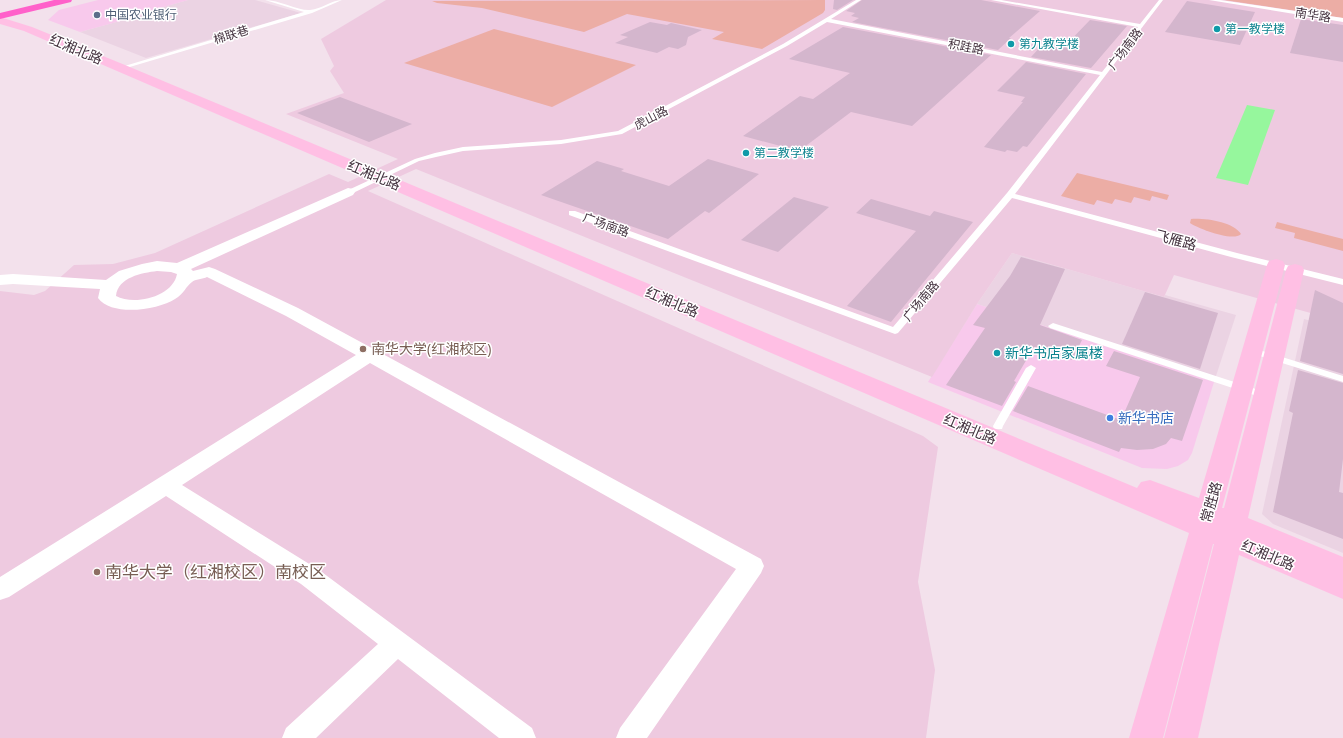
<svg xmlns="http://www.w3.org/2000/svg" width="1343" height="738" viewBox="0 0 1343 738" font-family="'Open Sans','Noto Sans SC',sans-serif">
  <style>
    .residential { fill: #ebd3e3 }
    .commercial { fill: #f8c9ec }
    .education { fill: #eecae0 }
    .green { fill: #ecada5 }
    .water { fill: #96f79d }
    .building { fill: #d4b6cd }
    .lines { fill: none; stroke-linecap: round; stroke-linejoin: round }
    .lane { fill: #fff; fill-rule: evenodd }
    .street { fill: #fff; fill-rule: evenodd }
    .secondary { fill: #ffbfe4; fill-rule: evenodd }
    .highway { fill: #ff60ca; fill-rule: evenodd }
    .service-dot { fill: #5c6f8a; stroke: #fff; stroke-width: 1.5 }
    .culture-dot { fill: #0f9aa8; stroke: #fff; stroke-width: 1.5 }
    .education-dot { fill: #8d6e63; stroke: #fff; stroke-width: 1.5 }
    .shop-dot { fill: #3f7fe0; stroke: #fff; stroke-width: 1.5 }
    .labels { text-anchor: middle; stroke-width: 3; stroke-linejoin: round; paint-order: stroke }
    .far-service-label { font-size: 12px; fill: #4e5e75; stroke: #fff; text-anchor: start }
    .far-street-label { font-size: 12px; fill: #44323f; stroke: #fff }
    .far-culture-label { font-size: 12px; fill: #0d838f; stroke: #fff; text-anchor: start }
    .street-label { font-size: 14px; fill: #44323f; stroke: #fff }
    .education-label { font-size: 14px; fill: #785e54; stroke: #fff; text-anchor: start }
    .culture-label { font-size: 14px; fill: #0d838f; stroke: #fff; text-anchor: start }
    .shop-label { font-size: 14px; fill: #366cbe; stroke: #fff; text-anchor: start }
    .near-education-label { font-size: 17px; fill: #785e54; stroke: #fff; text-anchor: start }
  </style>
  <rect width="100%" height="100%" fill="#f3e1ec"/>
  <!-- residential -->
  <g class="residential">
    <polygon points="188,0 255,0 301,13 146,58 80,32 156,11 152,10"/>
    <polygon points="1012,253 1164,297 1165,295 1236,315 1214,382 977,304"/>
    <polygon points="1304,319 1343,329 1343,553 1273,524 1262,514"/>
  </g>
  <!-- commercial -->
  <g class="commercial">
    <polygon points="98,0 188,0 153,10 157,11 80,32 48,20 59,10"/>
    <polygon points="977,304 1214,382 1192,453 1188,460 1178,466 1167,469 1142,468 928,382"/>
  </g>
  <!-- education -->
  <polygon class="education" points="386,0 1343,0 1343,322 1174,275 1164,297 1012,253 977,304 932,377 416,169 368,191 923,436 938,447 918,582 935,670 926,738 0,738 0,291 34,295 45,291 74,265 113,264 155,253 329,174 348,182 398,159 286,114 344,93 330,71 334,66 321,39"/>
  <!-- green -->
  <g class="green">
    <polygon points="825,0 825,10 823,13 762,49 712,39 724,32 627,14 584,32 482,8 437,3 432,1"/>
    <polygon points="1224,0 1343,0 1343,18"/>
    <polygon points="494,29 636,65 552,107 404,63"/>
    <polygon points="1077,173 1169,195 1167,200 1152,196 1150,201 1134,197 1131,203 1115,199 1112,204 1097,200 1094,205 1061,196"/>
    <path d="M 1191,219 C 1206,218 1233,222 1241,234 C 1233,242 1199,229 1190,223 Z"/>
    <polygon points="1277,222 1343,239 1343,251 1294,238 1295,233 1275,228"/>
  </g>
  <!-- water -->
  <polygon class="water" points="1247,105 1275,110 1248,185 1216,178"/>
  <!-- building -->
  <g class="building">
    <polygon points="834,0 853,0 837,10 833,9"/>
    <polygon points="862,0 981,0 1040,11 1009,38 1011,38 998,50 852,22 859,18 851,16 855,13 846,11"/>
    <polygon points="1187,1 1255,12 1240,45 1165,32"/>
    <polygon points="1301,19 1343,25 1343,62 1290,53"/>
    <polygon points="1090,20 1127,26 1091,68 1031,57 1043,44 1063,48"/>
    <polygon points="650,22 667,25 671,23 702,30 688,37 686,45 678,49 669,47 657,53 615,43 628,37 620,35"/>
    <polygon points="843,27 991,55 912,126 851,112 799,151 743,136 800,96 813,99 850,73 789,59"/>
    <polygon points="1026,62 1086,74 1027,147 1023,146 1017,152 1007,150 1005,152 984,147 1023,102 1021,102 1025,97 997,91"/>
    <polygon points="340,97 412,124 369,142 297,113"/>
    <polygon points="708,159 759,174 709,213 705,211 668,239 541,195 597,161 624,169 621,171 669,186"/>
    <polygon points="794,197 829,207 778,252 741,240"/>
    <polygon points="871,199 930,216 934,211 973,222 891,322 847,306 916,231 856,213"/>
    <polygon points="1021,257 1065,269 1040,325 1082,340 1072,360 1034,347 1014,381 1016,382 1002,406 946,385 985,328 973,325 1010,276"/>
    <polygon points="1315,290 1343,303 1343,374 1300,361"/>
    <polygon points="1145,292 1218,313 1200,369 1122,344"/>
    <polygon points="1114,351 1203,380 1182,441 1171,438 1166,444 1153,449 1137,450 1121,448 1119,452 1013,411 1028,386 1121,420 1140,377 1106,366"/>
    <polygon points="1298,370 1343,383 1343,459 1339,492 1343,493 1343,539 1273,512 1293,413 1289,411"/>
  </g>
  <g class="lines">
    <!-- lane -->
    <g class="lane">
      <path d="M 265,0 C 279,0 299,11 310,10 C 322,9 331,0 342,0 L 312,13 L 123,69 L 118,68 L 304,12 Z"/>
      <polygon points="856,0 861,0 831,19 1102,72 1138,27 991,0 1001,0 1140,24 1159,0 1163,0 1015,194 1237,253 1343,279 1343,285 1231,257 1012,198 898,333 895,334 569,215 569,211 575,211 893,327 1007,193 1100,75 827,22 787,46 622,134 561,144 463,151 436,157 419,161 351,194 348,194 344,192 415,159 435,153 463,147 561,140 618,131 783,44"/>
      <polygon points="1209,0 1220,0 1343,18 1343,22"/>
      <polygon points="1053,323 1268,393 1269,395 1268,397 1260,397 1050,328 1048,326"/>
      <polygon points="1253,348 1343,376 1343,382 1250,353 1248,351 1250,349"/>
      <polygon points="1031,365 1036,368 1003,426 1002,429 994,429 993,426 1026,368"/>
    </g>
    <!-- street -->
    <path class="street" d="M 348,188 L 353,189 L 355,192 L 353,195 L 191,269 L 193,271 L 209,267 L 215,269 L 298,308 L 761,559 L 764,566 L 761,573 L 647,738 L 616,738 L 620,728 L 736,569 L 370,363 L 182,485 L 319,570 L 532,728 L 536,738 L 499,738 L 398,659 L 316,738 L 282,738 L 286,728 L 378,644 L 301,584 L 166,496 L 9,597 L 0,600 L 0,577 L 356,355 L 286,316 L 207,277 C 203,279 195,279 192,282 C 186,286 184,294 175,299 C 158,310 112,317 98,298 L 100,289 L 13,284 L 0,285 L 0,275 L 13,274 L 106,280 L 119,271 L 142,264 L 157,261 L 177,263 ZM 157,271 L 171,272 L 177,274 C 173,297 134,306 116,296 C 118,277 142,273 157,271 Z"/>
    <!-- secondary -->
    <polygon class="secondary" points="0,17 32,27 125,65 1137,488 1141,482 1150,480 1199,498 1267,265 1269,261 1276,259 1283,261 1285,265 1222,508 1224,508 1286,270 1288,266 1295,264 1302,266 1304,270 1248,518 1343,557 1343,599 1239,555 1198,738 1164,738 1214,544 1213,544 1163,738 1129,738 1189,533 117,71 24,31 0,24"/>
    <!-- highway -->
    <polygon class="highway" points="54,0 72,0 71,2 0,19 0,13"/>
  </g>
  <!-- markers -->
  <circle class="service-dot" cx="97" cy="15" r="4"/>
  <g class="culture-dot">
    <circle cx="1217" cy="29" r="4"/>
    <circle cx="1011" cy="44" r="4"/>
    <circle cx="746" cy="153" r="4"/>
    <circle cx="997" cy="353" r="4"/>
  </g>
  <g class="education-dot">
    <circle cx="363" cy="349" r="4"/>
    <circle cx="97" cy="572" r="4"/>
  </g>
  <circle class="shop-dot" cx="1110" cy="418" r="4"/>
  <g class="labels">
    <!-- far-service labels -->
    <g class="far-service-label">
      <text x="105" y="19">中国农业银行</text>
    </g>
    <!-- far-street labels -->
    <g class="far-street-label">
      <text transform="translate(1313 15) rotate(9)" y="4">南华路</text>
      <text transform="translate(231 35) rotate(-17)" y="4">棉联巷</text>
      <text transform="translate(966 47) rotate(11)" y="4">积跬路</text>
      <text transform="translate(1125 49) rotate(-53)" y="4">广场南路</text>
      <text transform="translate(651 118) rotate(-27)" y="4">虎山路</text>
      <text transform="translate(606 225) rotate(20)" y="4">广场南路</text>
      <text transform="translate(921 301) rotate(-50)" y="4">广场南路</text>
    </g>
    <!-- far-culture labels -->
    <g class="far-culture-label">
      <text x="1225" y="33">第一教学楼</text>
      <text x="1019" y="48">第九教学楼</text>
      <text x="754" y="157">第二教学楼</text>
    </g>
    <!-- street labels -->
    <g class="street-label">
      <text transform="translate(76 49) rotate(23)" y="5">红湘北路</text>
      <text transform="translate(374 175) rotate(23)" y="5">红湘北路</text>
      <text transform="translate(1176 240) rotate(15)" y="5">飞雁路</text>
      <text transform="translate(672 302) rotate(23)" y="5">红湘北路</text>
      <text transform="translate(970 429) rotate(23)" y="5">红湘北路</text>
      <text transform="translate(1211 502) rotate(-74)" y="5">常胜路</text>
      <text transform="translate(1268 555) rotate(23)" y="5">红湘北路</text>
    </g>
    <!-- education labels -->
    <g class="education-label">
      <text x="371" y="354">南华大学(红湘校区)</text>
    </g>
    <!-- culture labels -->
    <g class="culture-label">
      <text x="1005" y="358">新华书店家属楼</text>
    </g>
    <!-- shop labels -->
    <g class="shop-label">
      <text x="1118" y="423">新华书店</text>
    </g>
    <!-- near-education labels -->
    <g class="near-education-label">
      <text x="105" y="578">南华大学（红湘校区）南校区</text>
    </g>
  </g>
</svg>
